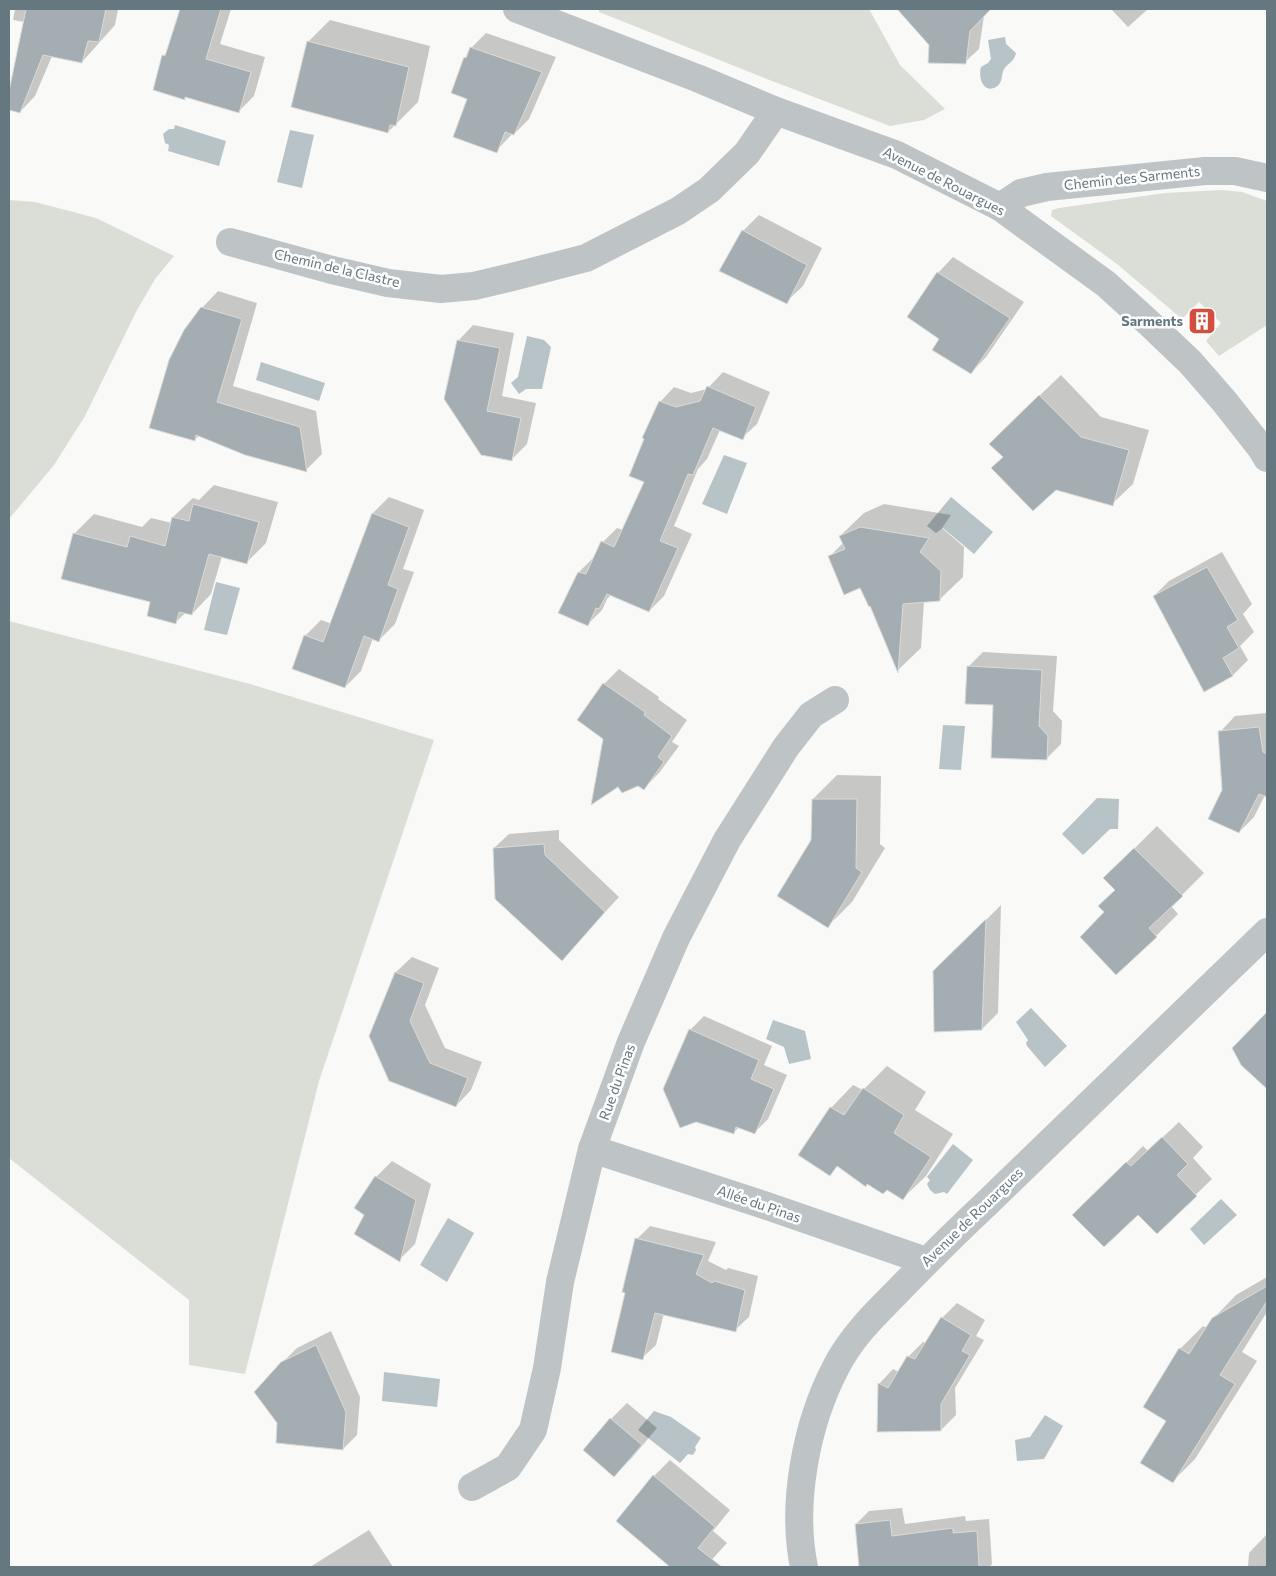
<svg xmlns="http://www.w3.org/2000/svg" width="1276" height="1576" viewBox="0 0 1276 1576" font-family="Commissioner,sans-serif">
  <style>
    .green { fill: #daded7 }
    .water { fill: #b7c3c6 }
    .shadow { fill: #0003 }
    .building { fill: #a4aeb2; stroke: #dbdbda }
    .lines { fill: none; stroke-linecap: round; stroke-linejoin: round }
    .minor { stroke: #bec4c6; stroke-width: 28 }
    .labels { text-anchor: middle; stroke-width: 5; stroke-linejoin: round; paint-order: stroke }
    .street-label { font-size: 14px; fill: #66787f; stroke: #fff }
    .poi-label { font-size: 14px; font-weight: bold; fill: #66787f; stroke: #fff; text-anchor: end }
  </style>
  <rect width="100%" height="100%" fill="#f9f9f8"/>
  <!-- green -->
  <g class="green">
    <polygon points="599,9 869,9 900,65 945,109 924,120 890,126 772,81 599,12"/>
    <polygon points="1222,190 1242,192 1267,201 1267,325 1219,356 1206,341 1221,323 1199,302 1182,319 1117,264 1051,216 1052,210 1059,208 1165,193"/>
    <polygon points="9,200 35,202 96,218 174,256 155,279 136,312 85,416 54,465 9,519"/>
    <polygon points="9,621 250,684 434,740 319,1081 245,1374 189,1365 189,1300 9,1158"/>
  </g>
  <!-- water -->
  <g class="water">
    <path d="M 1005,37 L 1006,44 L 1016,53 C 1014,62 1008,63 1004,69 C 1001,75 1003,83 996,87 C 983,94 978,77 981,67 L 988,63 L 991,59 L 988,40 Z"/>
    <polygon points="175,125 226,141 219,166 168,151 169,145 165,143 163,134 169,129 174,129"/>
    <polygon points="290,130 314,135 302,188 277,182"/>
    <polygon points="527,336 544,340 551,347 542,389 526,389 519,394 511,383 518,377"/>
    <polygon points="261,362 325,383 319,401 256,380"/>
    <polygon points="724,455 747,463 727,514 702,504"/>
    <polygon points="951,497 993,532 974,554 943,528 936,533 927,526"/>
    <polygon points="216,582 240,588 227,635 204,630"/>
    <polygon points="943,725 965,726 961,770 939,769"/>
    <polygon points="1097,798 1119,799 1118,829 1110,829 1083,855 1062,834"/>
    <polygon points="1031,1008 1067,1046 1045,1067 1027,1046 1026,1043 1028,1040 1016,1022"/>
    <polygon points="773,1020 805,1031 811,1059 789,1064 784,1047 766,1039"/>
    <polygon points="953,1144 973,1160 947,1194 944,1192 935,1194 930,1190 927,1184 930,1180 927,1177"/>
    <polygon points="1221,1199 1237,1215 1204,1245 1190,1229"/>
    <polygon points="448,1218 474,1233 447,1282 420,1265"/>
    <polygon points="384,1372 440,1379 437,1407 382,1401"/>
    <polygon points="654,1411 671,1417 701,1438 695,1447 696,1450 693,1455 688,1454 680,1463 638,1430"/>
    <polygon points="1045,1415 1063,1426 1044,1459 1017,1461 1015,1440 1030,1437"/>
  </g>
  <!-- shadow -->
  <g class="shadow">
    <polygon points="15,9 118,9 115,25 82,62 52,56 35,96 20,112 9,109 9,97 25,22 13,20"/>
    <polygon points="181,9 231,9 220,44 265,57 254,96 238,112 186,96 184,98 163,56 168,51"/>
    <polygon points="899,9 990,9 984,16 979,49 965,62 930,45"/>
    <polygon points="1111,9 1148,9 1128,27"/>
    <polygon points="330,20 430,46 418,102 388,132 308,42"/>
    <polygon points="486,33 556,57 529,119 514,134 513,133 496,151 468,99 465,58 469,54 471,48"/>
    <polygon points="759,215 822,248 803,286 786,302 743,231"/>
    <polygon points="953,257 1024,302 986,357 971,373 938,273"/>
    <polygon points="218,291 257,303 233,386 316,411 322,454 306,470 200,435 194,440 202,308"/>
    <polygon points="473,325 514,333 502,396 536,403 527,444 512,459 482,454 458,341"/>
    <polygon points="723,372 770,392 757,424 742,438 720,430 707,459 698,469 674,526 692,534 664,596 649,611 612,594 607,599 602,610 587,625 579,572 593,558 603,542 617,528 623,530 646,482 660,402 674,387 691,393 707,389"/>
    <polygon points="1061,375 1101,417 1149,430 1133,484 1112,504 1056,489 1005,457 1011,423"/>
    <polygon points="214,485 278,502 266,543 246,563 222,556 211,594 192,614 186,612 175,623 74,534 94,514 142,527 151,518 172,523 173,517 193,498 199,500"/>
    <polygon points="389,497 424,510 403,569 414,572 395,624 379,640 373,638 361,671 345,687 305,636 321,620 332,624 373,513"/>
    <polygon points="884,504 951,515 942,528 964,547 963,577 939,600 924,601 921,648 898,670 871,605 861,586 829,557 843,543 840,536 864,513"/>
    <polygon points="1222,552 1252,604 1243,614 1254,632 1240,646 1248,660 1233,675 1204,690 1154,596 1169,581"/>
    <polygon points="983,652 1057,656 1053,711 1062,721 1061,744 1046,759 994,704 969,666"/>
    <polygon points="619,669 659,697 658,699 687,720 672,742 679,746 659,773 644,788 605,739 579,720 604,684"/>
    <polygon points="1267,713 1267,796 1265,795 1254,817 1239,832 1224,791 1220,732 1235,716"/>
    <polygon points="837,775 881,776 880,844 885,848 852,902 828,926 812,840 813,799"/>
    <polygon points="1157,826 1204,873 1171,906 1178,914 1156,936 1106,912 1116,890 1105,878"/>
    <polygon points="559,830 559,840 619,897 562,959 494,848 509,834"/>
    <polygon points="1001,905 998,1013 982,1029 934,972"/>
    <polygon points="412,957 439,968 425,1005 445,1048 482,1062 471,1090 456,1106 370,1036 396,972"/>
    <polygon points="1267,1014 1267,1078 1262,1083 1234,1048"/>
    <polygon points="704,1016 772,1046 764,1065 787,1075 768,1119 754,1133 739,1127 733,1133 690,1030"/>
    <polygon points="887,1066 926,1092 915,1110 953,1134 926,1176 903,1198 839,1165 830,1174 831,1108 853,1085 863,1090"/>
    <polygon points="1179,1122 1203,1147 1193,1158 1212,1179 1157,1232 1138,1214 1074,1215 1143,1146 1148,1151"/>
    <polygon points="392,1161 431,1184 415,1244 399,1260 366,1214 376,1177"/>
    <polygon points="650,1226 716,1242 708,1261 726,1270 728,1268 758,1276 749,1317 735,1330 664,1313 656,1345 642,1358 627,1292 637,1239"/>
    <polygon points="1267,1277 1267,1312 1242,1352 1257,1361 1195,1459 1172,1482 1168,1421 1180,1349 1203,1326 1207,1328 1213,1319 1236,1295"/>
    <polygon points="957,1303 985,1320 976,1336 984,1340 955,1388 956,1415 941,1430 879,1384 893,1369 899,1372 908,1357 923,1342 927,1343 942,1318"/>
    <polygon points="331,1331 360,1397 357,1435 343,1449 282,1363 297,1348"/>
    <polygon points="627,1403 657,1428 631,1459 614,1475 611,1419"/>
    <polygon points="670,1460 730,1510 713,1531 727,1543 705,1567 672,1567 618,1521 654,1476"/>
    <polygon points="902,1508 905,1524 965,1516 966,1521 989,1519 992,1564 989,1567 860,1567 857,1544 858,1543 856,1524 869,1511"/>
    <polygon points="369,1530 393,1567 310,1567"/>
    <polygon points="1267,1534 1267,1567 1248,1567 1249,1553"/>
  </g>
  <!-- building -->
  <g class="building">
    <polygon points="26,9 106,9 99,42 88,41 82,63 43,55 20,113 9,110 9,91"/>
    <polygon points="180,9 221,9 206,59 251,72 239,113 185,97 185,100 153,90 162,55 165,56"/>
    <polygon points="897,9 991,9 970,31 966,64 928,63 929,45"/>
    <polygon points="307,41 409,67 396,126 390,125 388,133 291,107"/>
    <polygon points="470,47 542,72 514,135 505,132 497,153 453,137 467,99 451,93 464,57 466,58"/>
    <polygon points="742,230 807,265 787,304 719,271"/>
    <polygon points="937,272 1010,318 971,374 932,350 939,339 907,317"/>
    <polygon points="201,307 242,319 217,402 300,427 307,472 245,455 196,435 195,441 149,428 169,360 184,330"/>
    <polygon points="457,340 500,348 487,411 521,418 512,461 481,455 444,399"/>
    <polygon points="707,386 756,407 743,440 713,428 693,475 688,474 660,541 678,548 649,612 607,594 599,609 596,608 588,626 558,613 578,572 586,574 601,541 614,547 644,482 629,476 644,439 642,438 659,401 676,407 700,401"/>
    <polygon points="1039,395 1081,437 1129,450 1113,506 1056,490 1033,511 991,468 1003,457 989,444"/>
    <polygon points="193,504 259,522 247,564 209,554 192,615 179,612 176,624 147,616 150,602 61,579 73,533 127,547 130,536 165,546 172,517 189,521"/>
    <polygon points="372,513 409,527 388,585 398,589 379,642 364,636 345,688 292,669 304,635 323,642"/>
    <polygon points="860,527 929,538 920,552 941,571 940,601 903,604 898,673 870,606 869,607 860,588 844,595 828,556 845,549 839,536"/>
    <polygon points="1207,567 1238,620 1227,627 1239,648 1223,658 1233,676 1204,692 1153,596"/>
    <polygon points="967,666 1042,670 1039,726 1048,736 1047,760 991,758 993,705 965,704"/>
    <polygon points="603,683 645,712 644,715 672,736 658,757 664,762 644,790 638,786 622,793 618,787 591,805 603,739 577,720"/>
    <polygon points="1259,727 1263,752 1267,754 1267,797 1259,794 1239,833 1208,819 1222,790 1218,731"/>
    <polygon points="812,799 857,799 856,868 862,872 828,928 777,896 811,840"/>
    <polygon points="544,844 545,855 605,912 562,961 495,899 493,848"/>
    <polygon points="1134,848 1183,896 1149,928 1157,937 1116,975 1080,937 1104,912 1098,906 1115,890 1103,878"/>
    <polygon points="986,919 982,1030 934,1032 933,971"/>
    <polygon points="395,972 424,983 410,1021 430,1063 468,1078 456,1107 389,1081 369,1036"/>
    <polygon points="1267,1012 1267,1089 1241,1065 1232,1048"/>
    <polygon points="689,1029 759,1060 751,1079 774,1089 755,1134 736,1127 734,1134 696,1122 680,1128 663,1089"/>
    <polygon points="863,1088 904,1115 894,1133 931,1157 903,1200 887,1190 883,1194 867,1184 866,1187 837,1166 830,1176 798,1155 830,1107 844,1115"/>
    <polygon points="1162,1137 1188,1164 1177,1175 1197,1196 1157,1234 1138,1215 1104,1247 1072,1215 1126,1162 1131,1166"/>
    <polygon points="375,1176 416,1200 400,1262 354,1234 364,1215 354,1208"/>
    <polygon points="635,1238 704,1255 696,1274 712,1283 714,1281 745,1290 736,1332 655,1313 643,1360 611,1352 625,1293 622,1292"/>
    <polygon points="1267,1286 1267,1301 1220,1375 1235,1384 1173,1483 1140,1463 1166,1421 1143,1407 1179,1348 1189,1354 1212,1318"/>
    <polygon points="941,1317 971,1335 962,1351 970,1355 941,1404 941,1431 877,1432 878,1383 888,1388 907,1356 915,1359"/>
    <polygon points="316,1345 346,1412 343,1450 276,1443 277,1423 254,1392 281,1362"/>
    <polygon points="610,1418 642,1445 614,1477 583,1450"/>
    <polygon points="653,1475 715,1527 698,1548 722,1567 670,1567 616,1521"/>
    <polygon points="890,1520 892,1536 953,1528 953,1533 977,1531 979,1567 859,1567 855,1524"/>
  </g>
  <g class="lines">
    <!-- minor -->
    <g class="minor">
      <polyline points="517,9 697,78 776,111 897,155 1000,207 1106,284 1150,324 1190,362 1224,401 1261,448 1267,458"/>
      <polyline points="1000,207 1021,193 1047,187 1205,171 1235,171 1267,178"/>
      <polyline points="230,242 332,270 388,283 441,289 474,286 508,278 586,258 678,211 709,190 747,153 776,111"/>
      <polyline points="592,1149 764,1205 926,1261"/>
      <polyline points="472,1487 508,1467 533,1430 547,1368 560,1282 592,1149 631,1042 676,938 727,840 786,747 811,715 835,700"/>
      <path d="M 804,1567 C 791,1504 806,1424 836,1367 C 850,1339 873,1316 895,1294 C 925,1263 955,1233 986,1204 C 1080,1113 1173,1023 1267,932"/>
    </g>
  </g>
  <!-- icons -->
  <defs>
    <symbol id="building-square" viewBox="-11 -11 22 22"><rect x="-9" y="-9" width="18" height="18" rx="4" fill="#d34e3e" stroke="#fff"/><path d="M-4-6H4V6H1V3H-1V6H-4ZM-2.5-4.3h1.7v1.8h-1.7ZM.8-4.3h1.7v1.8H.8ZM-2.5-1h1.7V.8h-1.7ZM.8-1h1.7V.8H.8Z" fill="#fff"/></symbol>
  </defs>
  <g fill-rule="evenodd">
    <use href="#building-square" x="1186" y="305" width="32" height="32"/>
  </g>
  <g class="labels">
    <!-- street labels -->
    <g class="street-label">
      <text transform="translate(1132 178) rotate(-6)" y="5">Chemin des Sarments</text>
      <text transform="translate(944 181) rotate(27)" y="5">Avenue de Rouargues</text>
      <text transform="translate(337 268) rotate(13)" y="5">Chemin de la Clastre</text>
      <text transform="translate(617 1082) rotate(-70)" y="5">Rue du Pinas</text>
      <text transform="translate(759 1204) rotate(19)" y="5">Allée du Pinas</text>
      <text transform="translate(972 1217) rotate(-44)" y="5">Avenue de Rouargues</text>
    </g>
    <!-- poi labels -->
    <g class="poi-label">
      <text x="1183" y="326">Sarments</text>
    </g>
  </g>
  <!-- border -->
  <rect width="1276" height="1576" fill="none" stroke="#66787f" stroke-width="20"/>
</svg>
